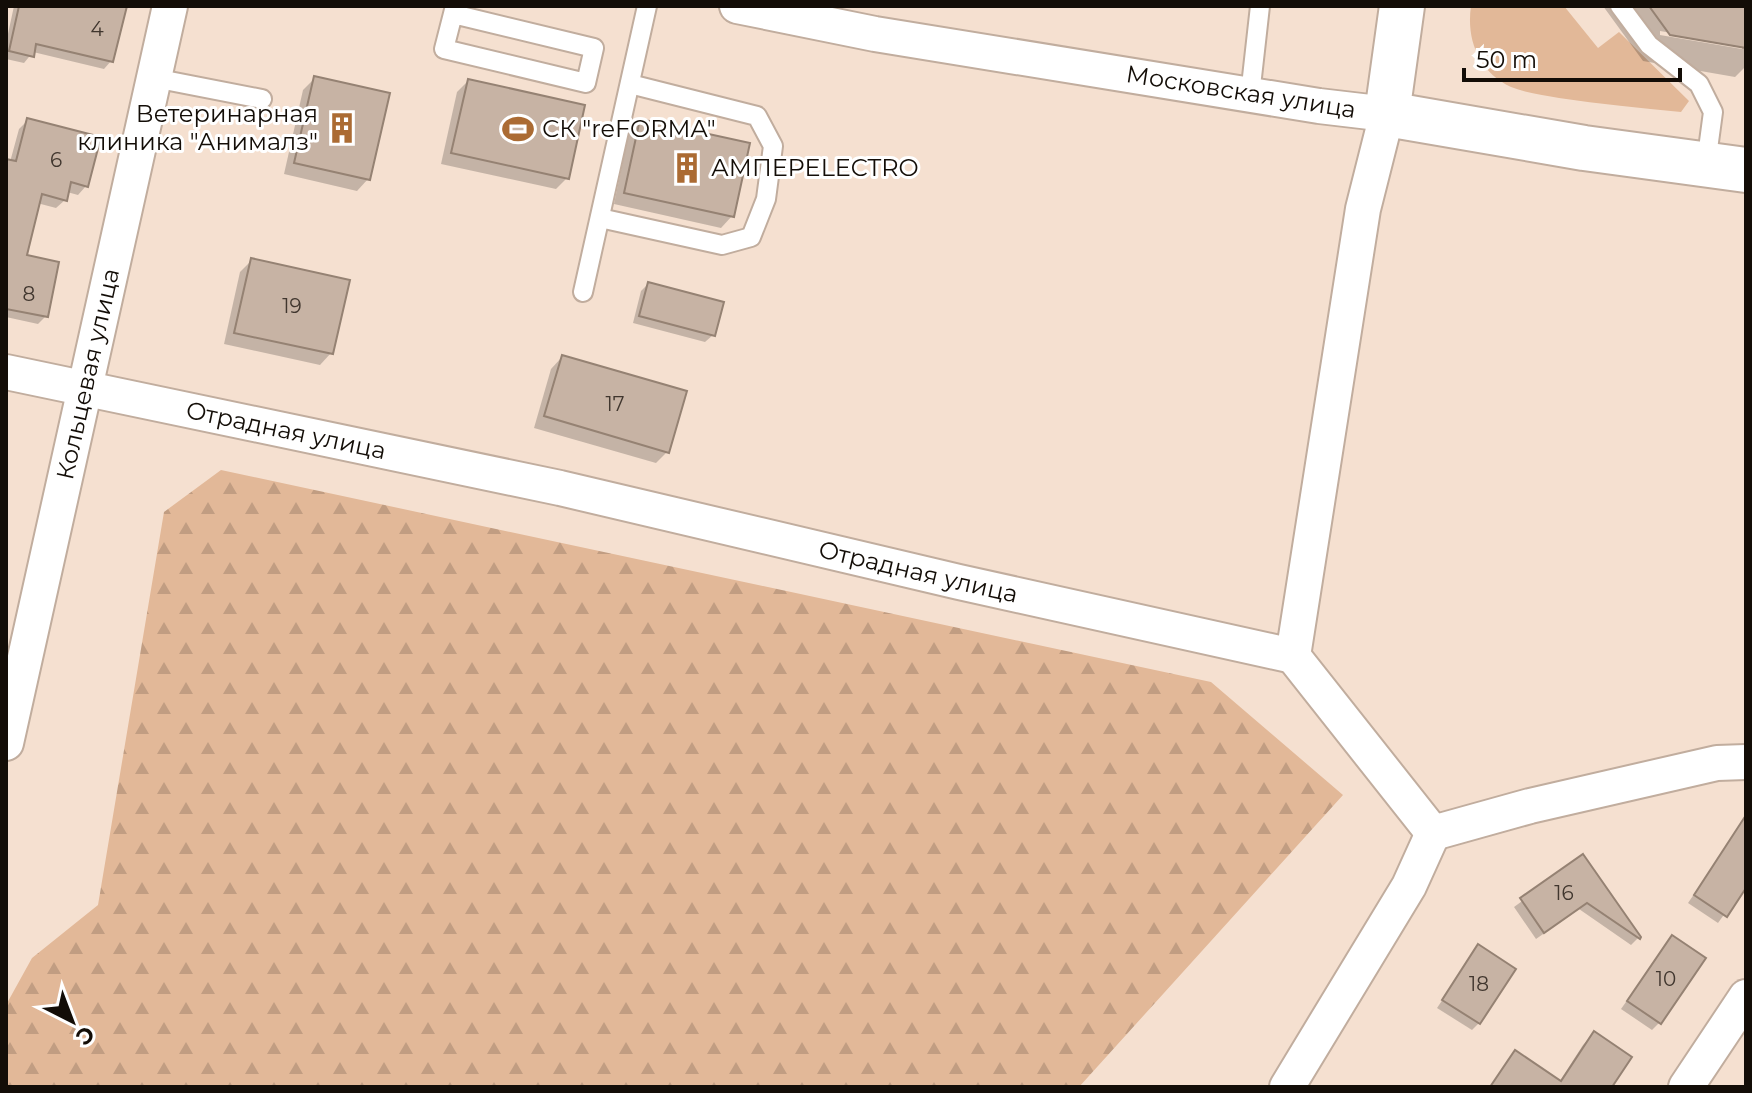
<svg xmlns="http://www.w3.org/2000/svg" width="1752" height="1093" viewBox="0 0 1752 1093" font-family="Montserrat,sans-serif">
  <style>
    .grass { fill: #e2b898 }
    .forest { fill: url(#forest-firs) }
    .shadow { fill: #0003; fill-rule: evenodd }
    .building { fill: #c7b3a4; stroke: #958273; stroke-width: 2 }
    .lines { fill: none; stroke-linecap: round; stroke-linejoin: round }
    .lane-casing { stroke: #c1ad9e; stroke-width: 22 }
    .street-casing { stroke: #c1ad9e; stroke-width: 38 }
    .secondary-casing { stroke: #c1ad9e; stroke-width: 48 }
    .lane { stroke: #fff; stroke-width: 18 }
    .street { stroke: #fff; stroke-width: 34 }
    .secondary { stroke: #fff; stroke-width: 44 }
    .labels { text-anchor: middle; stroke-width: 6; stroke-linejoin: round; paint-order: stroke }
    .number-label { font-size: 20px; fill: #40362e }
    .street-label { font-size: 24px; fill: #130d07; stroke: #fff }
    .poi-label { font-size: 24px; fill: #130d07; stroke: #fff; text-anchor: start }
  </style>
  <defs>
    <pattern id="forest-firs" width="22" height="20" patternUnits="userSpaceOnUse" patternTransform="scale(2)"><rect width="22" height="20" fill="#e2b898"/><path d="M5 1l3.5 6h-7zM16 11l3.5 6h-7z" fill="#c19d82"/></pattern>
  </defs>
  <rect width="100%" height="100%" fill="#f5e0d0"/>
  <!-- grass -->
  <path class="grass" d="M 1471,6 L 1564,6 L 1598,48 L 1619,32 L 1689,101 L 1681,112 C 1640,108 1600,104 1559,98 C 1544,95 1526,93 1511,87 C 1479,72 1466,40 1471,6 Z"/>
  <!-- forest -->
  <polygon class="forest" points="221,470 1211,682 1343,795 1079,1087 6,1087 6,1005 32,958 98,905 164,512"/>
  <!-- shadow -->
  <g class="shadow">
    <polygon points="14,6 125,6 111,61 104,69 33,52 24,63 6,59 6,43"/>
    <path d="M 1603,6 L 1746,6 L 1746,66 L 1735,77 L 1643,61 ZM 1660,31 L 1742,45 L 1742,49 L 1660,35 Z"/>
    <polygon points="315,78 368,179 357,191 284,174 303,90"/>
    <polygon points="468,81 567,178 556,189 441,164 457,92"/>
    <polygon points="28,120 86,186 78,195 67,192 65,200 56,208 37,203 21,256 46,316 38,324 6,317 6,161 10,162 19,129"/>
    <polygon points="641,121 732,216 721,228 614,204 629,132"/>
    <polygon points="252,260 331,353 320,365 224,344 240,272"/>
    <polygon points="648,284 713,335 705,342 633,323 641,291"/>
    <polygon points="562,357 667,452 656,463 534,428 551,369"/>
    <polygon points="1738,830 1746,835 1746,884 1718,923 1688,903"/>
    <polygon points="1582,857 1638,938 1631,945 1579,909 1536,939 1514,907"/>
    <polygon points="1672,937 1659,1023 1652,1030 1621,1009"/>
    <polygon points="1478,947 1479,1023 1472,1030 1437,1008"/>
    <polygon points="1594,1034 1610,1087 1556,1087 1583,1045"/>
  </g>
  <!-- building -->
  <g class="building">
    <polygon points="19,6 127,6 113,62 36,44 34,57 9,51"/>
    <polygon points="1649,6 1746,6 1746,48 1670,35"/>
    <polygon points="314,76 390,93 370,180 294,163"/>
    <polygon points="468,79 585,105 569,179 451,153"/>
    <polygon points="27,118 101,137 88,187 71,182 67,201 42,194 27,255 59,262 48,317 6,309 6,159 16,161"/>
    <polygon points="640,119 750,143 734,217 624,193"/>
    <polygon points="251,258 350,280 333,354 234,333"/>
    <polygon points="648,282 724,302 715,336 639,316"/>
    <polygon points="562,355 687,391 669,453 544,416"/>
    <polygon points="1746,815 1746,888 1727,917 1694,895"/>
    <polygon points="1583,854 1641,937 1640,939 1587,903 1544,933 1520,898"/>
    <polygon points="1672,935 1706,958 1661,1024 1627,1001"/>
    <polygon points="1478,944 1516,969 1480,1024 1442,1000"/>
    <polygon points="1594,1031 1632,1057 1612,1087 1490,1087 1515,1050 1561,1081"/>
  </g>
  <g class="lines">
    <defs>
      <g id="lane">
        <polyline points="1620,6 1649,45 1699,84 1713,112 1706,164"/>
        <polyline points="453,14 594,48 586,83 444,49 455,6"/>
        <polyline points="154,78 262,99"/>
        <polyline points="1250,95 1260,6"/>
        <polyline points="600,218 722,245 751,237 766,199 773,146 757,116 630,84"/>
        <polyline points="583,292 647,6"/>
      </g>
      <g id="street">
        <path id="s1" d="M 6,372 L 560,488 L 959,582 L 1293,656 L 1363,209 L 1387,114 L 1319,106 L 875,34 L 737,6"/>
        <polyline points="1293,656 1433,833 1530,806 1717,763 1746,762"/>
        <path id="s2" d="M 6,743 L 170,6"/>
        <polyline points="1287,1087 1409,886 1433,833"/>
        <polyline points="1686,1087 1746,997"/>
      </g>
      <polyline id="secondary" points="1402,6 1387,114 1584,148 1746,170"/>
    </defs>
    <!-- lane casing -->
    <use href="#lane" class="lane-casing"/>
    <!-- street casing -->
    <use href="#street" class="street-casing"/>
    <!-- secondary casing -->
    <use href="#secondary" class="secondary-casing"/>
    <!-- lane -->
    <use href="#lane" class="lane"/>
    <!-- street -->
    <use href="#street" class="street"/>
    <!-- secondary -->
    <use href="#secondary" class="secondary"/>
  </g>
  <!-- icons -->
  <defs>
    <symbol id="building-bare" viewBox="-9 -9 18 18"><path d="M-4-6H4V6H1V3H-1V6H-4ZM-2.5-4.3h1.7v1.8h-1.7ZM.8-4.3h1.7v1.8H.8ZM-2.5-1h1.7V.8h-1.7ZM.8-1h1.7V.8H.8Z" fill="#ab6b33" stroke="#fff" stroke-width="2.5" paint-order="stroke"/></symbol>
    <symbol id="stadium-bare" viewBox="-9 -9 18 18"><path d="M0-5a6.5 5 0 1 0 0 10a6.5 5 0 1 0 0-10ZM-3.5-1.8h7v3.6h-7Z" fill="#ab6b33" stroke="#fff" stroke-width="2.5" paint-order="stroke"/></symbol>
  </defs>
  <g fill-rule="evenodd">
    <use href="#building-bare" x="320" y="106" width="44" height="44"/>
    <use href="#stadium-bare" x="496" y="107" width="44" height="44"/>
    <use href="#building-bare" x="665" y="146" width="44" height="44"/>
  </g>
  <g class="labels">
    <!-- number labels -->
    <g class="number-label">
      <text x="97" y="36">4</text>
      <text x="56" y="167">6</text>
      <text x="29" y="301">8</text>
      <text x="292" y="313">19</text>
      <text x="615" y="411">17</text>
      <text x="1564" y="900">16</text>
      <text x="1666" y="986">10</text>
      <text x="1479" y="991">18</text>
    </g>
    <!-- street labels -->
    <g class="street-label">
      <text transform="translate(1241 92) rotate(9)" y="8">Московская улица</text>
      <text dy="8" stroke="none"><textPath href="#s2" startOffset="378">Кольцевая улица</textPath></text>
      <text dy="8" stroke="none"><textPath href="#s1" startOffset="286">Отрадная улица</textPath></text>
      <text dy="8" stroke="none"><textPath href="#s1" startOffset="934">Отрадная улица</textPath></text>
    </g>
    <!-- poi labels -->
    <g class="poi-label">
      <text x="318" y="122" text-anchor="end">Ветеринарная<tspan x="318" dy="28">клиника "Анималз"</tspan></text>
      <text x="542" y="137">СК "reFORMA"</text>
      <text x="711" y="176">АМПЕРELECTRO</text>
    </g>
  </g>
  <!-- border -->
  <rect width="1752" height="1093" fill="none" stroke="#130d07" stroke-width="16"/>
  <!-- north arrow -->
  <g transform="translate(72 1021) rotate(138)" stroke="#ffffff" stroke-width="6" paint-order="stroke">
  <path d="M0-6L14 30L0 20L-14 30Z" fill="#130d07"/>
  <text y="-12" font-size="22" font-weight="bold" text-anchor="middle" fill="#130d07">С</text>
  </g>
  <!-- scale -->
  <path d="M1464 68v12h216v-12" fill="none" stroke="#130d07" stroke-width="4"/>
  <text x="1476" y="68" font-size="24" fill="#130d07" stroke="#ffffff" stroke-width="6" paint-order="stroke">50 m</text>
</svg>
